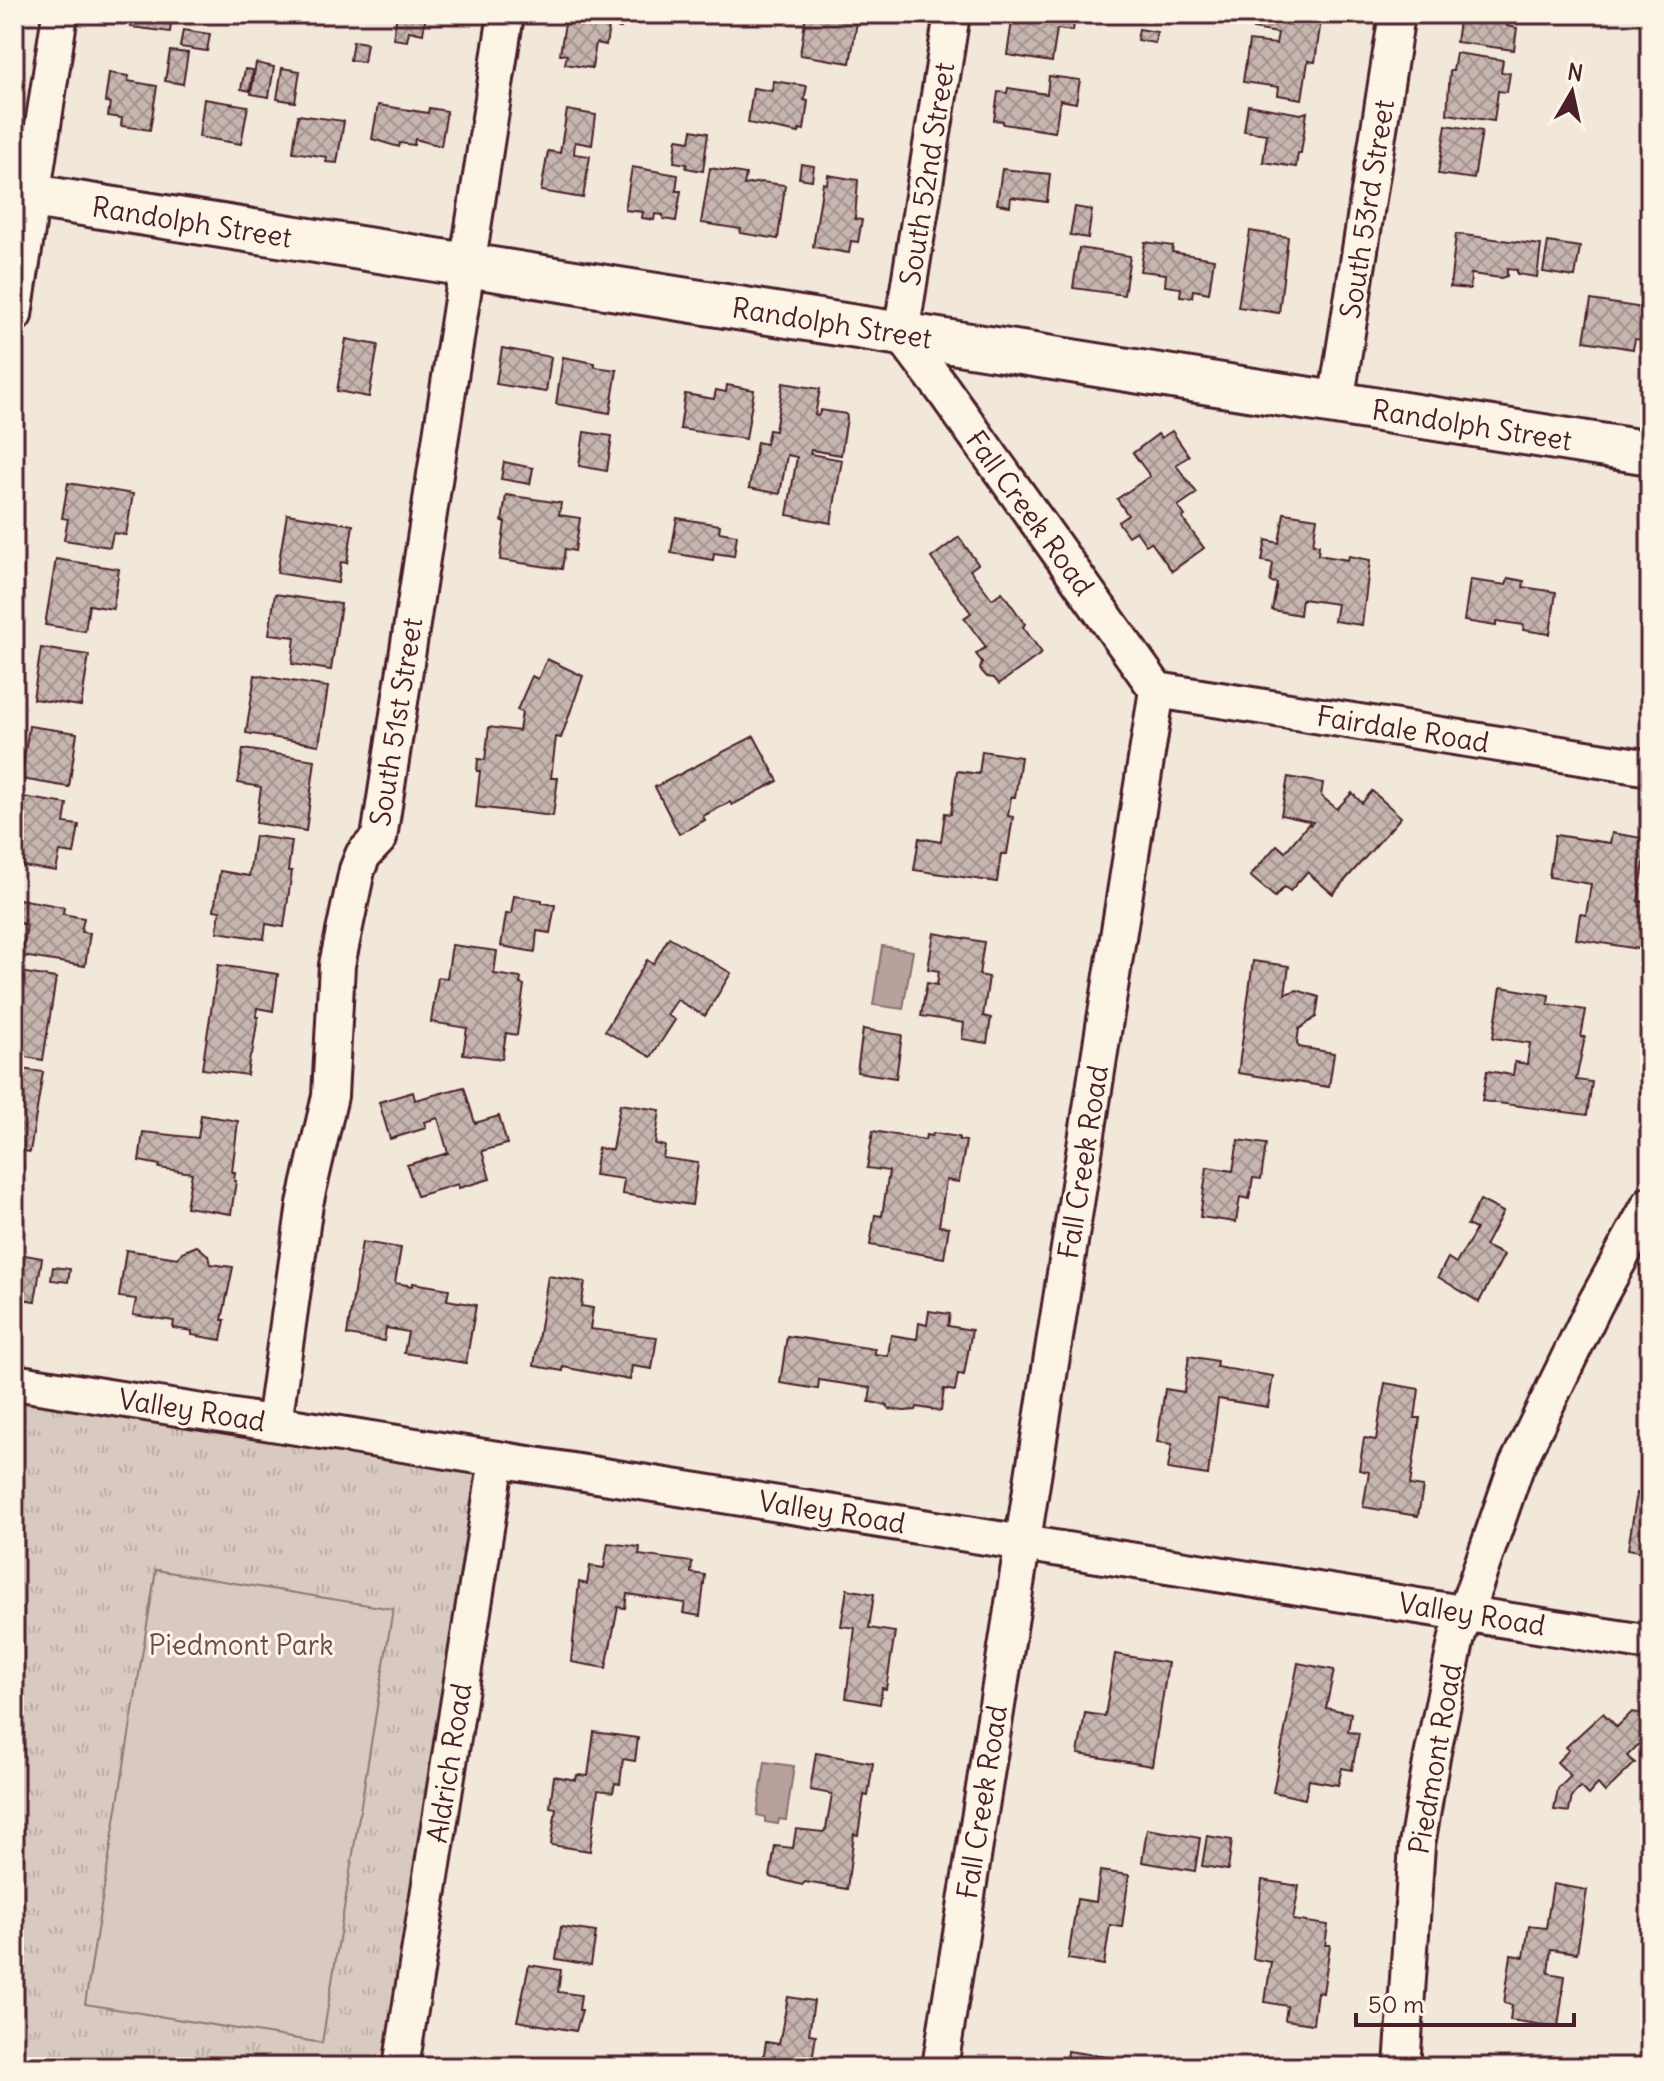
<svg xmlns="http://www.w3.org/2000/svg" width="1664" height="2081" viewBox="0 0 1664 2081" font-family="Delius,sans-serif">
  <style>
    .park { fill: url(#park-tufts); stroke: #917476; stroke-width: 2 }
    .garden { fill: #d8cac0; stroke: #917476; stroke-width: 2 }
    .water { fill: #b6a19c; stroke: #8b6d6f; stroke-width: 2 }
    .building { fill: url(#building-cross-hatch); stroke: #4a1f2b; stroke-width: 2 }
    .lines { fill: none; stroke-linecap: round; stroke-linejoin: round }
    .minor-casing { stroke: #4a1f2b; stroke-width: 40 }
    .major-casing { stroke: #4a1f2b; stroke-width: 48 }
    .minor { stroke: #fcf5e5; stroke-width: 34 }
    .major { stroke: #fcf5e5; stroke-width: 42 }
    .labels { text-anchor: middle; stroke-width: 6; stroke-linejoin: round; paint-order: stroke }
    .street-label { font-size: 28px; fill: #4a1f2b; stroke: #fcf5e5 }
    .park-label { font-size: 28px; fill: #6e4a50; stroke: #fcf5e5 }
  </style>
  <defs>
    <pattern id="park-tufts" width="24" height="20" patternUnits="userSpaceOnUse" patternTransform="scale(2)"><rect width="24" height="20" fill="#d8cac0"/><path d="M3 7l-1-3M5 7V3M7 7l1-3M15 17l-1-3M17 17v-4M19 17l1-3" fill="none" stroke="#bbada5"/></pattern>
    <pattern id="building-cross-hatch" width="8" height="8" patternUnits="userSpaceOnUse" patternTransform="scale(2)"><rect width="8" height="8" fill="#c7b6af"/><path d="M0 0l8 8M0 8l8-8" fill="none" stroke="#a4938f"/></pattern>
  </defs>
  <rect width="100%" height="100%" fill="#f1e8da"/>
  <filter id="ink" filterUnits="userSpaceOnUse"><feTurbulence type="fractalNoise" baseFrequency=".0125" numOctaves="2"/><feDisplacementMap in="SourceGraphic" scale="16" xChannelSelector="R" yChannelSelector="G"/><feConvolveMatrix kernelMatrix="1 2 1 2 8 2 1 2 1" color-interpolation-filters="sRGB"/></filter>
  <g filter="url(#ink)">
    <!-- park -->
    <polygon class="park" points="14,1382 497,1459 401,2067 14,2067"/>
    <!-- garden -->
    <polygon class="garden" points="156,1570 393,1609 322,2043 85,2004"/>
    <!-- water -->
    <g class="water">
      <polygon points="882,946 913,951 903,1009 873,1005"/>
      <polygon points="765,1762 794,1766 786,1820 779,1819 778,1824 765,1822 765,1817 757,1815"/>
    </g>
    <!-- building -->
    <g class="building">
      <polygon points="132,14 172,14 170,32 130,27"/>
      <polygon points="397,14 426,14 423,34 409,31 407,41 393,39"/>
      <polygon points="595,14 623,14 621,28 609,26 606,45 596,43 592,68 565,64 567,55 560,54 566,17 594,21"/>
      <polygon points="806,14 858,16 850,63 800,55"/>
      <polygon points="1013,14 1075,14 1073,31 1057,29 1052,62 1007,55"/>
      <polygon points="1256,14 1282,14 1321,20 1315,62 1308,61 1302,99 1278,95 1279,87 1243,82 1249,41 1276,44 1278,33 1253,29"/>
      <polygon points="1460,14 1508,14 1507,26 1517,28 1514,50 1456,42"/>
      <polygon points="1139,29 1157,32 1155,43 1137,40"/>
      <polygon points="183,30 210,34 207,51 180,47"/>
      <polygon points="353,41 367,43 364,62 350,60"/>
      <polygon points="170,51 188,53 183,84 165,81"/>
      <polygon points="1456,53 1503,60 1501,72 1510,73 1507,92 1498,91 1494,121 1447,114 1450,71 1453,71"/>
      <polygon points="256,63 274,67 269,97 251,94"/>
      <polygon points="282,68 300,71 295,102 277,99"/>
      <polygon points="245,69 253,70 250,91 241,89"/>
      <polygon points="109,73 129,76 128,81 157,86 150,130 121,126 122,118 108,116 110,103 105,102"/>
      <polygon points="1049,76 1080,80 1076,103 1060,100 1055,132 1003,124 1003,121 994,120 998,92 1007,93 1008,88 1047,94"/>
      <polygon points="773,81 807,86 804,100 808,101 804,130 800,129 799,133 748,123 753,88 772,91"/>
      <polygon points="204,99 248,106 241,144 199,137"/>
      <polygon points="378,105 428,113 429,108 447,111 441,146 415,139 414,145 400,143 399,147 372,139"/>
      <polygon points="1248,105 1301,114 1307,112 1301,153 1298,153 1296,167 1263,162 1267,134 1244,131"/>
      <polygon points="567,110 596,115 592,145 575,142 574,154 590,156 583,198 541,191 548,151 560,153"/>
      <polygon points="298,115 344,121 337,163 326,162 327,157 293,152"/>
      <polygon points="1446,125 1482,131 1474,179 1438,174"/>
      <polygon points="692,130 708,133 703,171 686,168 687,164 674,162 677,139 690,141"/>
      <polygon points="801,164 814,166 812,180 799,178"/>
      <polygon points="632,167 678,175 676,191 681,191 676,221 663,219 663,215 655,214 654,220 642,218 643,212 625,210"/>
      <polygon points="710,168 746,174 744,185 761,182 785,185 778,239 740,233 741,229 701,223"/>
      <polygon points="1002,169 1050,174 1047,202 1011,197 1010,206 997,204"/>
      <polygon points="828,175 858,180 855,219 862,220 858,242 851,241 849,253 813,247 823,183 827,184"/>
      <polygon points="1075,207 1092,210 1088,238 1070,235"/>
      <polygon points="1250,231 1288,237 1279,313 1238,307"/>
      <polygon points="1456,234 1541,245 1537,277 1517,274 1517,270 1507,269 1507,276 1501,278 1471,274 1470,289 1450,287"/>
      <polygon points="1145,242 1173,246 1172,252 1214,259 1209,293 1193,290 1192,297 1180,296 1181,288 1165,286 1166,274 1140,271"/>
      <polygon points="1548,242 1580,247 1575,277 1543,272"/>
      <polygon points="1079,248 1130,256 1124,295 1073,288"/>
      <polygon points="1591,300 1650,309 1650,341 1635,339 1633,349 1584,341"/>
      <polygon points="346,339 378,345 369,397 337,391"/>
      <polygon points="502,348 551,357 546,392 496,384"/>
      <polygon points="563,357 595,363 595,367 617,370 610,413 556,404"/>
      <polygon points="783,383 820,389 815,415 818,416 821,410 846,414 847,418 841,455 811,450 810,454 842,460 831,523 787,515 797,457 787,455 780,494 749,488 757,442 766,444 769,430 775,431"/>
      <polygon points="727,385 754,390 746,439 680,429 685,394 714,399 716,390 726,392"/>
      <polygon points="1172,431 1189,456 1176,465 1197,493 1178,506 1185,516 1182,518 1204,548 1172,571 1151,542 1146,545 1136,531 1128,536 1118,522 1128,515 1117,499 1150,476 1133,453 1158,434 1161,438"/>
      <polygon points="584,432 612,436 607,471 579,466"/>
      <polygon points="504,462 533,468 530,484 501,479"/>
      <polygon points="68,483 133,494 126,535 113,533 110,547 64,540 68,519 62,518"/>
      <polygon points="506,495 561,503 559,515 580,518 575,551 565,549 562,569 500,560 505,522 502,522"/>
      <polygon points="1284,513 1317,518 1313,544 1319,545 1318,555 1348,560 1349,556 1370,560 1362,625 1334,621 1337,604 1302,599 1300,615 1272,610 1277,583 1270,582 1273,563 1262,561 1266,540 1279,543"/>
      <polygon points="287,514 353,525 347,563 341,562 338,583 277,573"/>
      <polygon points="677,518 720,525 719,532 737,535 734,556 714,553 713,560 671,553"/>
      <polygon points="959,537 978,564 970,570 992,599 1002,592 1025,624 1023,627 1042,653 999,684 994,678 987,677 980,669 982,662 976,654 986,647 964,618 971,613 931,558"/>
      <polygon points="56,559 119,569 113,609 89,605 85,631 45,625"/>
      <polygon points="1508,578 1524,581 1523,587 1556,592 1550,634 1523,630 1524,625 1496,621 1496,626 1464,621 1470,580 1506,585"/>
      <polygon points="1648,585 1650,586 1650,639 1640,637"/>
      <polygon points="275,594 341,604 331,670 292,664 295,637 269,634"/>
      <polygon points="41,648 89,655 81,706 33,699"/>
      <polygon points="547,659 583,676 561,738 556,737 551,778 558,778 553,816 476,807 480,771 477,771 478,759 485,760 489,727 519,731 522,712 517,710 532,676 538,679"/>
      <polygon points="255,675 328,687 319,745 246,733"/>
      <polygon points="29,726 77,733 69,787 21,779"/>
      <polygon points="754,736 778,781 732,805 730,802 703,816 705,820 679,834 655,787"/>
      <polygon points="243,749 315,760 306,831 256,823 261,787 238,783"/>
      <polygon points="982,751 1021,757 1015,797 1011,797 1008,816 1013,817 1007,854 1001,854 997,882 914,870 919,838 941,842 945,813 951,814 957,771 979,774"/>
      <polygon points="1288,777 1323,783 1321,796 1337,809 1352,793 1362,803 1372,791 1401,817 1333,894 1307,872 1290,891 1284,887 1275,897 1250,876 1277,845 1285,852 1309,823 1310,825 1313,822 1281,815"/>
      <polygon points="17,796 67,804 64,823 79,825 74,854 60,852 56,871 14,865 14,817"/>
      <polygon points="1612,833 1648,839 1638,901 1647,902 1639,949 1576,939 1580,914 1586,915 1591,884 1549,877 1555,835 1610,843"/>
      <polygon points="255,836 292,841 288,871 292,871 284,927 266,924 264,939 217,932 220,911 214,910 220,871 249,876"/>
      <polygon points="514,896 542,900 542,903 555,905 550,933 537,931 535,952 501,946 506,914 511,914"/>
      <polygon points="14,898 64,907 63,914 84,918 81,932 90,933 85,966 22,956 27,925 14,922"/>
      <polygon points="934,933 984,942 979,975 989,977 983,1016 991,1018 987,1043 962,1039 964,1023 921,1016 927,983 937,985 939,971 928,969"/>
      <polygon points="669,937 731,973 705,1016 677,1000 667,1015 675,1020 651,1057 605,1031 647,960 653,964"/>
      <polygon points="452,945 497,951 494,974 521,978 520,984 524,985 517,1035 506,1033 502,1059 463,1054 467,1028 431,1022 438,977 447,978"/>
      <polygon points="1253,961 1289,966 1285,994 1297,990 1319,997 1316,1017 1299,1029 1297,1043 1299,1047 1334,1053 1329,1087 1238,1073"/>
      <polygon points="218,965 278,974 273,1011 257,1008 256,1017 258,1017 252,1055 250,1055 247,1075 202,1069"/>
      <polygon points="14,971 56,978 43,1060 14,1055"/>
      <polygon points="1501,987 1549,995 1548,1004 1586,1010 1581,1037 1585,1037 1576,1080 1592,1082 1587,1115 1482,1101 1487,1071 1513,1075 1515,1062 1527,1064 1530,1043 1493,1038"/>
      <polygon points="863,1029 902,1035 896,1078 857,1072"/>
      <polygon points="14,1068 43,1072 30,1152 14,1149"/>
      <polygon points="464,1087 475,1123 499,1116 507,1144 482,1151 490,1179 459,1188 458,1184 417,1196 407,1165 448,1153 438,1118 424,1122 426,1128 390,1139 379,1102 413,1092 415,1100"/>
      <polygon points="620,1104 660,1110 655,1144 665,1146 663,1158 698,1163 692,1205 622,1194 624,1179 594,1175 598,1148 612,1150"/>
      <polygon points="201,1115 238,1121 232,1172 235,1172 234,1181 236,1181 231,1214 186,1207 192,1173 159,1168 160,1165 139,1161 143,1132 198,1138"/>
      <polygon points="873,1131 925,1140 926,1135 932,1136 933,1133 959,1137 959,1140 966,1141 959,1182 946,1180 939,1226 949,1227 944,1258 870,1245 875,1215 882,1216 889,1171 867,1168"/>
      <polygon points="1238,1140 1266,1144 1261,1179 1253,1178 1249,1199 1240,1197 1236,1222 1200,1217 1207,1167 1233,1171"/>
      <polygon points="14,1163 23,1164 14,1228"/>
      <polygon points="1480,1200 1503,1212 1485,1246 1504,1255 1479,1302 1438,1277 1448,1258 1456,1263 1472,1237 1476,1229 1467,1225"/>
      <polygon points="362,1242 401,1248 395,1283 413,1286 413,1283 449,1289 447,1300 476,1305 466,1363 404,1353 408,1332 386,1328 384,1341 347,1335"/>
      <polygon points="197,1246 209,1256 211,1264 233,1267 222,1320 225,1320 221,1340 192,1335 192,1331 173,1328 174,1321 133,1315 136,1299 119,1297 126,1250 178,1258 182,1252"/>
      <polygon points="14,1253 42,1258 35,1301 14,1298"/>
      <polygon points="53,1267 70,1269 68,1282 51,1280"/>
      <polygon points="548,1276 585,1282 581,1306 593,1308 590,1329 657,1337 652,1369 632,1366 630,1380 563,1367 563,1371 534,1366"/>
      <polygon points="929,1311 950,1314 948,1326 972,1330 964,1375 958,1374 955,1391 944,1389 941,1411 917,1407 916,1410 904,1411 889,1409 887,1405 869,1402 871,1388 819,1380 818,1389 780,1383 787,1336 875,1349 875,1354 888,1356 891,1335 917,1339 919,1323 927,1325"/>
      <polygon points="1189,1356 1217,1361 1216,1367 1273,1376 1268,1407 1218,1399 1208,1475 1168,1469 1172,1444 1157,1442 1165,1389 1184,1392"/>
      <polygon points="1385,1383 1419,1389 1415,1418 1420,1418 1410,1485 1423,1487 1418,1516 1363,1507 1369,1472 1359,1470 1364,1438 1376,1440"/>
      <polygon points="1637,1493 1650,1495 1650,1553 1628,1549"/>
      <polygon points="608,1543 640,1547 639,1555 692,1562 691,1573 705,1575 700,1616 683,1613 685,1603 627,1594 625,1608 618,1607 606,1668 571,1662 579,1582 587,1584 590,1566 604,1568"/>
      <polygon points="847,1589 874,1594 869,1628 895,1632 886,1689 882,1688 880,1704 846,1698 855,1628 841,1626"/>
      <polygon points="1115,1654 1168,1663 1152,1766 1078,1754 1085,1713 1105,1716"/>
      <polygon points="1298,1663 1334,1670 1326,1708 1351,1713 1348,1732 1359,1733 1352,1770 1342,1768 1338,1785 1309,1780 1305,1799 1273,1792"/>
      <polygon points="1632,1712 1650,1715 1650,1746 1639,1744 1627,1756 1635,1763 1605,1792 1598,1784 1588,1795 1580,1787 1572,1796 1569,1812 1554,1810 1558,1789 1571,1776 1557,1762 1569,1750 1566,1747 1603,1713 1617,1727"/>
      <polygon points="594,1732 638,1738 635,1761 623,1759 620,1784 615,1783 613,1792 598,1790 590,1851 551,1845 556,1808 550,1807 554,1776 576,1780 577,1775 588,1776"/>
      <polygon points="816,1753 873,1763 868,1796 864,1795 858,1835 854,1834 847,1889 805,1882 802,1885 770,1877 775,1846 793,1848 796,1829 823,1832 826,1829 832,1794 810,1790"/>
      <polygon points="1147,1829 1200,1838 1195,1871 1142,1862"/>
      <polygon points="1207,1836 1232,1840 1228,1870 1202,1866"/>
      <polygon points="1100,1871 1129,1875 1122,1927 1110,1925 1104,1965 1068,1959 1077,1899 1096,1902"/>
      <polygon points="1262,1880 1299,1886 1293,1920 1328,1925 1325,1945 1330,1945 1323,1993 1317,1992 1313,2024 1285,2020 1287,2006 1265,2002 1271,1962 1253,1959"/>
      <polygon points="1553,1884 1587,1890 1577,1953 1551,1949 1548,1973 1565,1976 1558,2027 1510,2020 1512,2005 1504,2003 1511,1955 1524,1957 1529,1926 1546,1928"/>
      <polygon points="561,1927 596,1932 591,1965 556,1959"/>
      <polygon points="529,1965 561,1970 558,1992 581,1995 579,2010 582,2010 576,2031 517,2021"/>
      <polygon points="788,1997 814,2001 809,2034 816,2035 811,2067 762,2065 766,2042 779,2044"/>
      <polygon points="1068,2051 1126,2060 1124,2067 1066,2067"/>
    </g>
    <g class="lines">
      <defs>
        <g id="minor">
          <polyline points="14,315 60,14"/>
          <polyline points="1336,403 1397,14"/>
          <polyline points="1157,690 1650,768"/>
          <polyline points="14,1382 1650,1643"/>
          <polyline points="274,1423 305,1204 330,1096 337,965 357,870 363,855 379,838 506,14"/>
          <polyline points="401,2067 497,1459"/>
          <polyline points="940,2067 1157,690 942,388 901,334 952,14"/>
          <polyline points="1402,2067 1417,1845 1432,1757 1457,1637 1516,1467 1595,1304 1650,1204"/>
        </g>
        <polyline id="major" points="14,193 1650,453"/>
      </defs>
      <!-- minor casing -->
      <use href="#minor" class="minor-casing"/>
      <!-- major casing -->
      <use href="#major" class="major-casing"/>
      <!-- minor -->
      <use href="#minor" class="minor"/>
      <!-- major -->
      <use href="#major" class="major"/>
    </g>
  </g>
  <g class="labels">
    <!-- street labels -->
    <g class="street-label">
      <text transform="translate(927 174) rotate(-81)" y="10">South 52nd Street</text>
      <text transform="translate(1367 209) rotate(-81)" y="10">South 53rd Street</text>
      <text transform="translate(192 222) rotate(9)" y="10">Randolph Street</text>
      <text transform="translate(832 323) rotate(9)" y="10">Randolph Street</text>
      <text transform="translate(1472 425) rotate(9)" y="10">Randolph Street</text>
      <text transform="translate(1030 513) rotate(54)" y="10">Fall Creek Road</text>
      <text transform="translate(396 722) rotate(-81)" y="10">South 51st Street</text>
      <text transform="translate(1403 729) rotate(9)" y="10">Fairdale Road</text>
      <text transform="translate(1083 1162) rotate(-81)" y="10">Fall Creek Road</text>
      <text transform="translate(192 1410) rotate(9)" y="10">Valley Road</text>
      <text transform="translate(832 1512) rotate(9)" y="10">Valley Road</text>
      <text transform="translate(1472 1614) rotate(9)" y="10">Valley Road</text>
      <text transform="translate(1435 1759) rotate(-80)" y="10">Piedmont Road</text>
      <text transform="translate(449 1763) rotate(-81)" y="10">Aldrich Road</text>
      <text transform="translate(982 1802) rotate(-81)" y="10">Fall Creek Road</text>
    </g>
    <!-- park labels -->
    <g class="park-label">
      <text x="241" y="1655">Piedmont Park</text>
    </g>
  </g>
  <!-- margin -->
  <rect width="1664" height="2081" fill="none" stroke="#fcf5e5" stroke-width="48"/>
  <rect x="24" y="24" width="1616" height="2033" fill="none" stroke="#4a1f2b" stroke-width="3" filter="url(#ink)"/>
  <!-- north arrow -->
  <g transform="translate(1572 92) rotate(9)" stroke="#fcf5e5" stroke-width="6" paint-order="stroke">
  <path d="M0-6L14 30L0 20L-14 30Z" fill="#4a1f2b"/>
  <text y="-12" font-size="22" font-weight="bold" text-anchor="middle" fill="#4a1f2b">N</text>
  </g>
  <!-- scale -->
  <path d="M1356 2013v12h218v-12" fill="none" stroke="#4a1f2b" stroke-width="4"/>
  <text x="1368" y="2013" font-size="24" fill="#4a1f2b" stroke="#fcf5e5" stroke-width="6" paint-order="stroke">50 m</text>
</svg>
